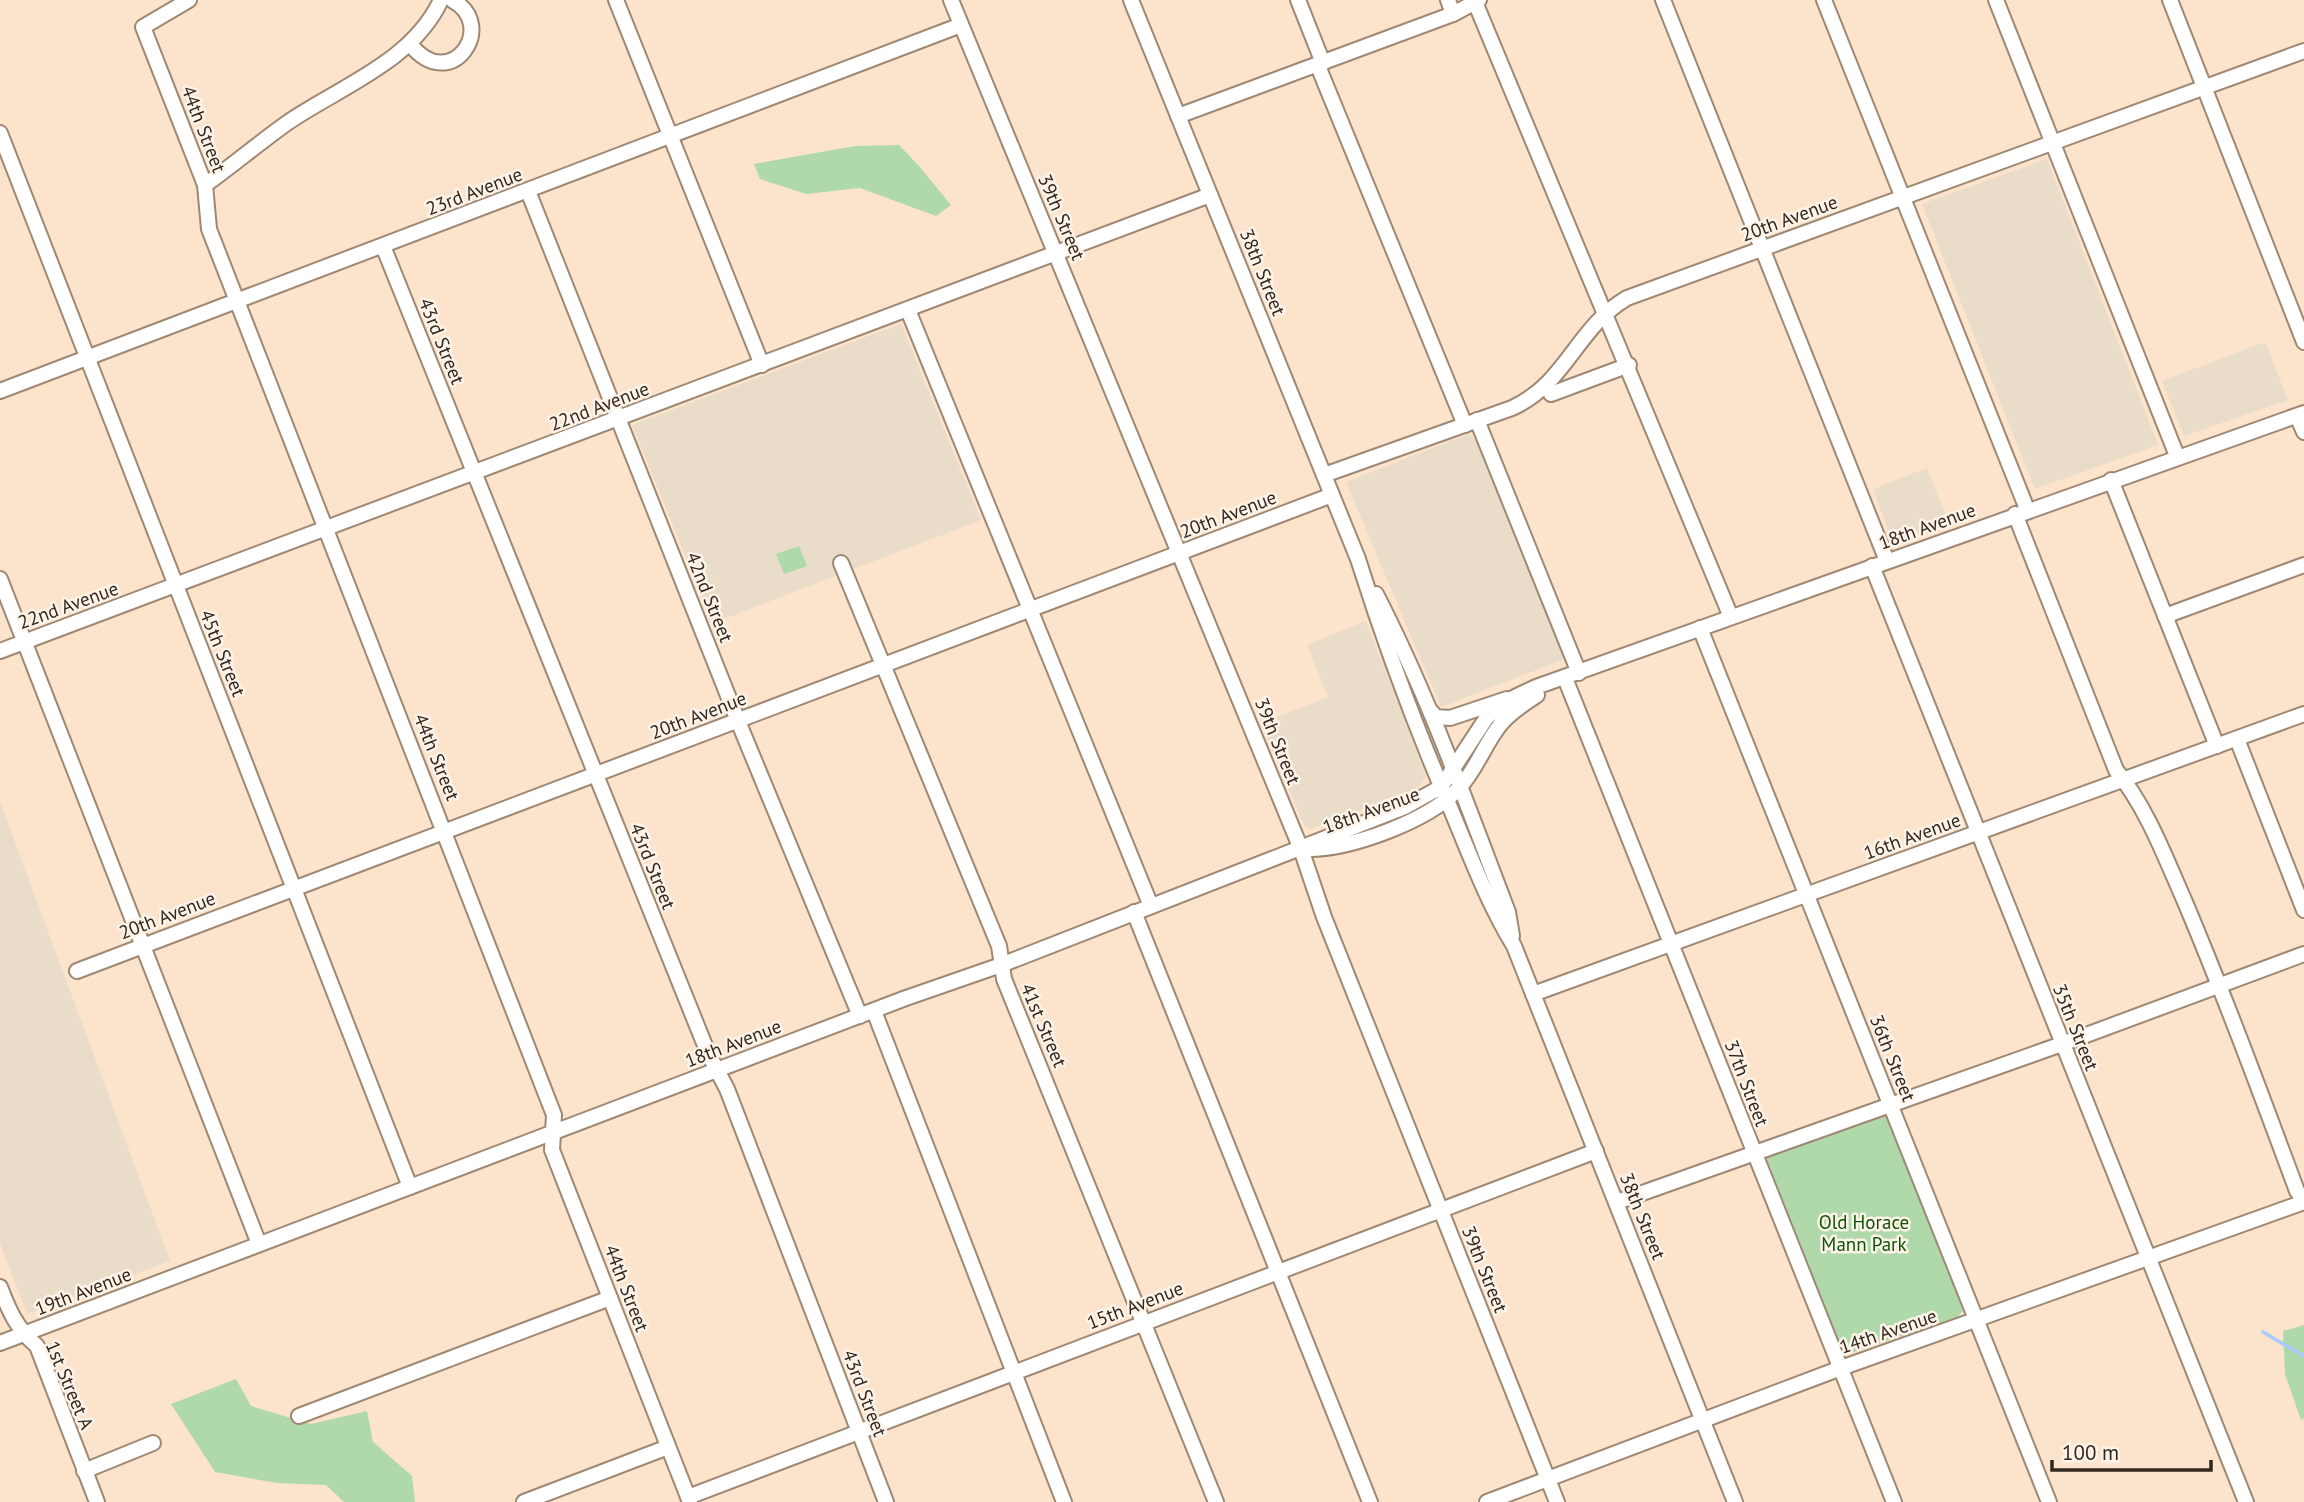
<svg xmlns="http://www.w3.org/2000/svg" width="2304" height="1502" viewBox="0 0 2304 1502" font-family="'PT Sans',sans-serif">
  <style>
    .commercial { fill: #e9dcc8 }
    .green { fill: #afd9aa }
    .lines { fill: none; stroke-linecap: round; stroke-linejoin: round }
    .stream { stroke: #a9cbfd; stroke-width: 3.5 }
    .minor-casing { stroke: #9f8873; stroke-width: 18 }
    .minor { stroke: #fff; stroke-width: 14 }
    .labels { text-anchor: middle; stroke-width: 5; stroke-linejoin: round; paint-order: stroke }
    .street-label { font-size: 19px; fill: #30271e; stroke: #fdf3e9 }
    .park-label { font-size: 19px; fill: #0b5603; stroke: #fdf3e9 }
  </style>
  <rect width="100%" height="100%" fill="#fce3cb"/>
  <!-- commercial -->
  <g class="commercial">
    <polygon points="2047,159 2158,445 2035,489 1922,204"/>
    <polygon points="901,324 981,520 713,623 632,425"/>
    <polygon points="2265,342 2288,400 2184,436 2162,381"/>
    <polygon points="1469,434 1477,440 1564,652 1562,660 1441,707 1346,482"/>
    <polygon points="1927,468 1948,522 1893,542 1873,489"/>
    <polygon points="1366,621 1426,776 1419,787 1311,829 1305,827 1261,724 1328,697 1307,645"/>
    <polygon points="0,802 170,1261 27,1314 0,1243"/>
  </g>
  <!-- green -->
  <g class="green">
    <polygon points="899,145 919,166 951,205 936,216 860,188 806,194 760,179 754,164 855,146"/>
    <polygon points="799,546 807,566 784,574 776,554"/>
    <polygon points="1886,1113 1964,1309 1957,1318 1845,1355 1764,1158"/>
    <polygon points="2304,1325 2304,1418 2301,1420 2285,1374 2283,1331"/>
    <polygon points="236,1379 251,1406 311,1424 367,1411 373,1442 412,1476 415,1502 344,1502 326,1485 277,1483 215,1472 171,1404"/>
  </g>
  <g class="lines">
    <!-- stream -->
    <polyline class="stream" points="2263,1332 2304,1356"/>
    <defs>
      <g id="minor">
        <polyline points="189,0 143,27 205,185 209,229 554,1115 552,1150 690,1502"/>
        <polyline points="616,0 762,365"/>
        <polyline points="951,0 1301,849 1324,917 1557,1502"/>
        <path d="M 1131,0 L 1358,559 C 1384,641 1413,721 1447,800 C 1468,850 1486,900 1514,946 L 1735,1502"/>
        <polyline points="1298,0 1323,63"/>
        <polyline points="1448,0 1453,14"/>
        <polyline points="1663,0 1887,561"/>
        <polyline points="1824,0 2027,509"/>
        <polyline points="1996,0 2177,456"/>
        <polyline points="2170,0 2304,342"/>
        <path d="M 1475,2 C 1559,208 1647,411 1731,617"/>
        <path d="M 410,44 C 451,96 499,25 452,0"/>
        <polyline points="1318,66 1465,425"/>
        <polyline points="1178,116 1453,14 1479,0"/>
        <polyline points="0,133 410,1187"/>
        <path d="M 205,185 C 233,165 259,143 287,123 C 341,86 412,62 441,0"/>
        <polyline points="528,191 738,721 860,1016"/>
        <polyline points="383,246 708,1053 727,1089 886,1502"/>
        <polyline points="908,310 1151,906"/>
        <polyline points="0,391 961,25"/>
        <polyline points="1551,394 1629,365"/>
        <polyline points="2297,416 2304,432"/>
        <polyline points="1477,420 1579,673"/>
        <path d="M 1324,475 L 1512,408 C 1567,383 1576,328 1627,298 L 2304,51"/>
        <polyline points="2111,480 2217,746"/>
        <path d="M 2015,514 L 2116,770 C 2147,808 2165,857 2185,902 C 2225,997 2261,1094 2297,1191 L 2304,1201"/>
        <polyline points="841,563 999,946 1004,979 1216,1502"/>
        <polyline points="1872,566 2246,1502"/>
        <polyline points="0,579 259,1244"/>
        <path d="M 1376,594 C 1429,697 1467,805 1508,912 L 1512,936"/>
        <polyline points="2165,616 2304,565"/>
        <polyline points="1700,628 2049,1502"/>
        <polyline points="0,651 1210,195"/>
        <polyline points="1565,678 1894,1502"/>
        <polyline points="1430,710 1436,717 1450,718 1507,699"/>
        <polyline points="2237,739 2304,910"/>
        <path d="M 1306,849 C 1349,850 1429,821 1459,788 C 1476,770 1484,745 1500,725 C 1510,712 1524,704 1537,695"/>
        <polyline points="1134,912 1370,1502"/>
        <polyline points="77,971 1332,495"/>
        <polyline points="1533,994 2304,714"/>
        <polyline points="874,1011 1064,1502"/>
        <polyline points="1617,1202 2062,1044 2304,954"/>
        <path d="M 0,1287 C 9,1311 17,1329 37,1346 L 97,1502"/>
        <polyline points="0,1343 906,998 1001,965 1405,807 1441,787 1487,717 1515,697 1536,687 2304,413"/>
        <polyline points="299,1416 610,1298"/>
        <polyline points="84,1471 153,1443"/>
        <polyline points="688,1497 1596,1151"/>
        <polyline points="524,1502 668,1447"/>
        <polyline points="1487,1502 1841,1368 2304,1202"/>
      </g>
    </defs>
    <!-- minor casing -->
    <use href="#minor" class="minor-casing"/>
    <!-- minor -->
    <use href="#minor" class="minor"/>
  </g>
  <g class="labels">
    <!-- street labels -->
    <g class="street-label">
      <text transform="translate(204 129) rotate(69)" y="7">44th Street</text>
      <text transform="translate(474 191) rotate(-21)" y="7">23rd Avenue</text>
      <text transform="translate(1062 217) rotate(67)" y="7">39th Street</text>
      <text transform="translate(1789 218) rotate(-20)" y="7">20th Avenue</text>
      <text transform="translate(1263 272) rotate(68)" y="7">38th Street</text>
      <text transform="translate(442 341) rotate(68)" y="7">43rd Street</text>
      <text transform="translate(599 406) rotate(-21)" y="7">22nd Avenue</text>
      <text transform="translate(1228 514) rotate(-21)" y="7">20th Avenue</text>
      <text transform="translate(1927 526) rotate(-20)" y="7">18th Avenue</text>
      <text transform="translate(710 597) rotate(68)" y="7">42nd Street</text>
      <text transform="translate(68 605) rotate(-20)" y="7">22nd Avenue</text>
      <text transform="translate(223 653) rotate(68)" y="7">45th Street</text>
      <text transform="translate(698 715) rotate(-21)" y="7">20th Avenue</text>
      <text transform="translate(1278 741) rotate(68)" y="7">39th Street</text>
      <text transform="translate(437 757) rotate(68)" y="7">44th Street</text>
      <text transform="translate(1371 810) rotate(-20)" y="7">18th Avenue</text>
      <text transform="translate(1912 836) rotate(-20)" y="7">16th Avenue</text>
      <text transform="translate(653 866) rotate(68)" y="7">43rd Street</text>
      <text transform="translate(167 915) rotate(-21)" y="7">20th Avenue</text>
      <text transform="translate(1044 1025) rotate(67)" y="7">41st Street</text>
      <text transform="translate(2076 1027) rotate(68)" y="7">35th Street</text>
      <text transform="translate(733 1043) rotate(-21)" y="7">18th Avenue</text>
      <text transform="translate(1893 1058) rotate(68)" y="7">36th Street</text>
      <text transform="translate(1747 1083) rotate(69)" y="7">37th Street</text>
      <text transform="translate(1643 1216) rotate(68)" y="7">38th Street</text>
      <text transform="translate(1485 1269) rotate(68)" y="7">39th Street</text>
      <text transform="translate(627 1288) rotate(69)" y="7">44th Street</text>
      <text transform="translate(83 1291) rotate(-21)" y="7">19th Avenue</text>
      <text transform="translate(1135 1305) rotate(-21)" y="7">15th Avenue</text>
      <text transform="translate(1888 1331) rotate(-19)" y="7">14th Avenue</text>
      <text transform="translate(70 1385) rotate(67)" y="7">1st Street A</text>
      <text transform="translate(865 1393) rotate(69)" y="7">43rd Street</text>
    </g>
    <!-- park labels -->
    <g class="park-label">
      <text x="1864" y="1229">Old Horace<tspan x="1864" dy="22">Mann Park</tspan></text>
    </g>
  </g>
  <!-- scale -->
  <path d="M2052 1460v10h159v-10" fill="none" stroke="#30271e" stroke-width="3.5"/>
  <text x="2062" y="1460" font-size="21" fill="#30271e" stroke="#fdf3e9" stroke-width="5" paint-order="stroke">100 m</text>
</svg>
